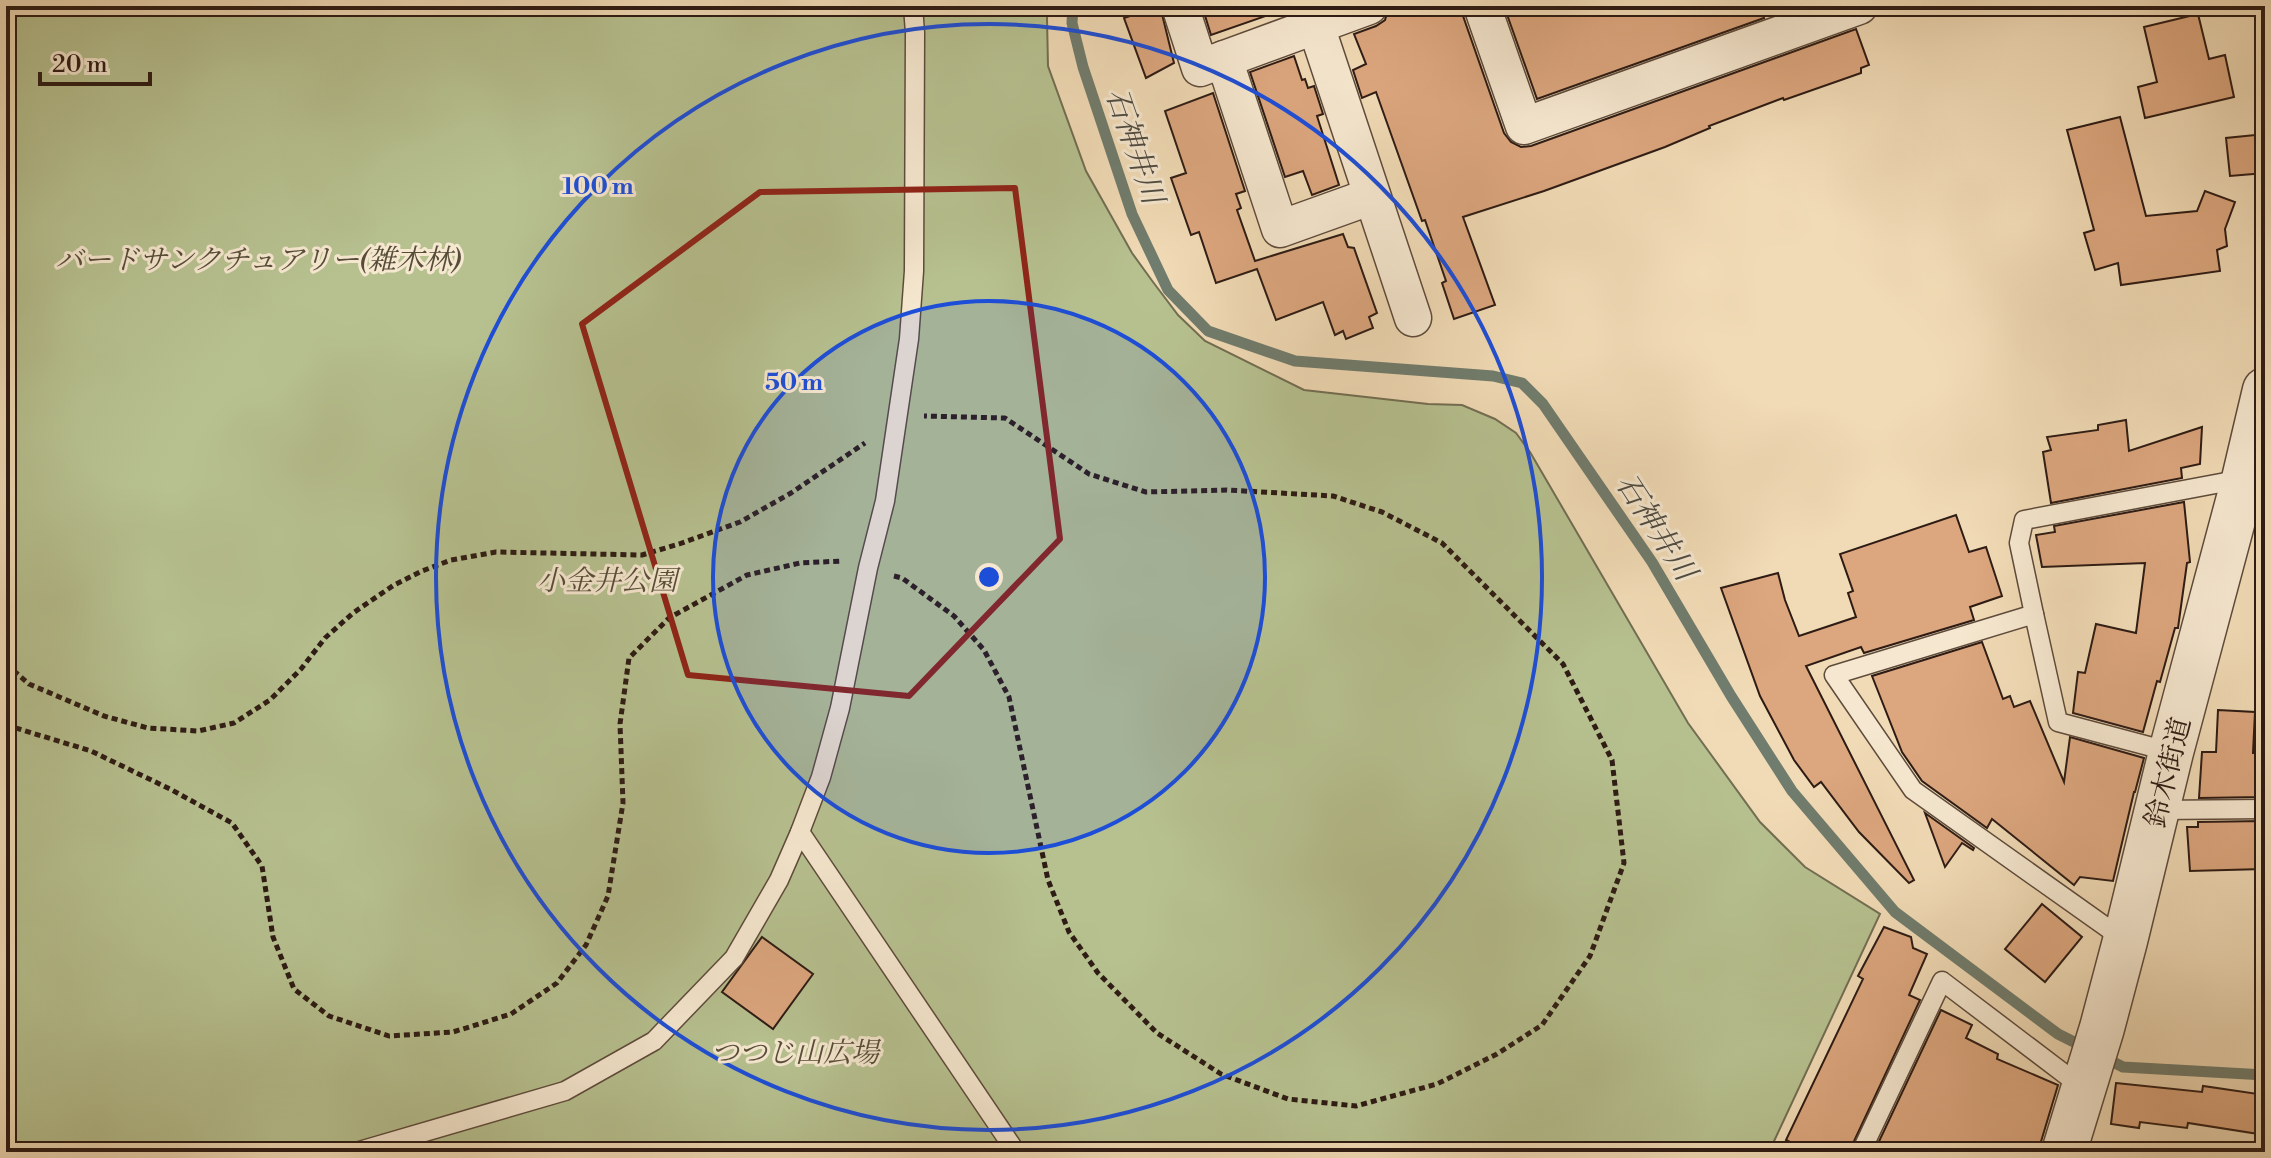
<svg xmlns="http://www.w3.org/2000/svg" width="2271" height="1158" viewBox="0 0 2271 1158" font-family="'Libre Bodoni','Noto Serif JP',serif">
  <style>
    .green { fill: #b7c190; stroke: #726e52; stroke-width: 2 }
    .lines { fill: none; stroke-linecap: round; stroke-linejoin: round }
    .stream { stroke: #707c6d; stroke-width: 11 }
    .building { fill: #dca67e; stroke: #2d1b14; stroke-width: 2 }
    .service-casing { stroke: #5e4b3c; stroke-width: 21 }
    .minor-casing { stroke: #5e4b3c; stroke-width: 39 }
    .tertiary-casing { stroke: #5e4b3c; stroke-width: 47 }
    .path { stroke: #2d1b14; stroke-width: 5; stroke-dasharray: 6 4; stroke-linecap: butt }
    .service { stroke: #f6e8d0; stroke-width: 18 }
    .minor { stroke: #f6e8d0; stroke-width: 36 }
    .tertiary { stroke: #f6e8d0; stroke-width: 44 }
    .marked { fill: none; stroke: #8f2418; stroke-width: 6; stroke-linejoin: round }
    .ring { fill: none; stroke: #1d4ed8; stroke-width: 4 }
    .labels { text-anchor: middle; stroke-width: 6; stroke-linejoin: round; paint-order: stroke }
    .park-label { font-size: 28px; font-style: italic; fill: #564d39; stroke: #f6e8d0 }
    .street-label { font-size: 28px; fill: #2d1b14; stroke: #f6e8d0 }
    .water-label { font-size: 30px; font-style: italic; fill: #4e4b41; stroke: #f6e8d0 }
    .centre { fill: #1d4ed8; stroke: #f6e8d0; stroke-width: 4 }
    .ring-label { font-size: 24px; text-anchor: middle; font-weight: bold; fill: #1d4ed8; stroke: #f6e8d0; stroke-width: 6; stroke-linejoin: round; paint-order: stroke }
  </style>
  <rect width="100%" height="100%" fill="#f1dbb6"/>
  <filter id="stains"><feTurbulence type="fractalNoise" baseFrequency=".0025" numOctaves="4"/><feColorMatrix values="0 0 0 0 .2 0 0 0 0 .09 0 0 0 0 .02 0 0 0 .5 -.17"/></filter>
  <radialGradient id="worn" r=".72"><stop offset=".6" stop-color="#630" stop-opacity="0"/><stop offset="1" stop-color="#630" stop-opacity=".3"/></radialGradient>
  <!-- green -->
  <polygon class="green" points="6,6 1049,6 1047,18 1048,66 1086,171 1132,253 1153,282 1178,315 1205,341 1304,390 1428,404 1462,405 1495,419 1516,433 1530,452 1688,723 1760,822 1805,867 1880,914 1769,1152 6,1152"/>
  <g class="lines">
    <!-- stream -->
    <g class="stream">
      <polyline points="1073,6 1072,23 1083,67 1132,214 1168,290 1208,331 1295,361 1493,376 1522,383 1543,404 1652,562 1731,696 1792,791 1895,912 2058,1034 2086,1048"/>
      <polyline points="2101,1056 2123,1067 2265,1075"/>
    </g>
  </g>
  <!-- building -->
  <g class="building">
    <polygon points="1160,6 1174,63 1146,78 1124,18"/>
    <polygon points="1202,6 1280,6 1280,11 1211,35"/>
    <polygon points="1389,6 1462,6 1462,13 1504,133 1511,142 1521,147 1531,146 1856,29 1869,65 1861,68 1861,73 1784,100 1783,98 1709,126 1710,128 1665,147 1544,191 1463,217 1495,305 1454,319 1442,283 1446,281 1425,220 1422,221 1376,92 1362,98 1353,70 1366,64 1354,34 1376,26 1385,20"/>
    <polygon points="1504,6 1761,6 1764,18 1537,99"/>
    <polygon points="2198,14 2209,59 2225,55 2234,97 2145,118 2138,87 2157,82 2144,27"/>
    <polygon points="1294,56 1302,80 1305,79 1308,88 1314,86 1323,114 1317,116 1339,185 1312,195 1303,171 1285,177 1250,72"/>
    <polygon points="1213,93 1245,191 1236,194 1241,208 1237,210 1255,261 1343,234 1348,247 1354,248 1377,313 1369,317 1373,328 1346,339 1343,331 1335,335 1323,302 1276,320 1257,269 1216,283 1199,232 1191,235 1171,178 1186,173 1165,111"/>
    <polygon points="2120,117 2146,216 2197,211 2205,191 2235,202 2225,229 2227,246 2217,250 2220,271 2121,285 2118,263 2095,270 2084,233 2094,230 2067,130"/>
    <polygon points="2265,134 2265,173 2230,176 2226,138"/>
    <polygon points="2126,420 2129,451 2202,427 2200,464 2181,468 2182,478 2051,503 2043,452 2051,450 2047,437 2098,430 2098,425"/>
    <polygon points="2184,502 2190,562 2187,563 2178,628 2175,628 2160,682 2157,681 2143,732 2073,713 2078,672 2085,673 2096,624 2136,633 2145,563 2042,567 2036,535 2055,532 2054,526"/>
    <polygon points="1956,515 1969,552 1986,547 2002,596 1970,607 1974,620 1864,653 1861,647 1806,666 1914,880 1909,883 1859,832 1821,782 1814,787 1794,760 1760,696 1721,588 1778,573 1785,600 1799,636 1856,617 1848,593 1853,591 1840,554"/>
    <polygon points="1982,642 2003,699 2010,696 2014,707 2030,701 2064,782 2070,737 2144,758 2135,792 2134,792 2113,881 2080,877 2074,885 1992,819 1987,828 1922,781 1902,752 1872,676"/>
    <polygon points="2218,710 2255,712 2253,753 2265,753 2265,788 2262,788 2262,797 2199,798 2202,752 2216,752"/>
    <polygon points="1925,813 1974,848 1973,850 1962,843 1945,867"/>
    <polygon points="2262,821 2263,869 2190,871 2187,827 2198,827 2198,822"/>
    <polygon points="2042,904 2082,937 2045,982 2005,949"/>
    <polygon points="1884,927 1911,937 1913,948 1927,954 1909,995 1920,1000 1849,1152 1790,1152 1794,1144 1786,1140 1863,979 1858,976"/>
    <polygon points="762,937 813,974 773,1029 722,992"/>
    <polygon points="1941,1010 1972,1025 1966,1038 1998,1054 1997,1059 2058,1085 2040,1145 2040,1152 1874,1152"/>
    <polygon points="2116,1083 2202,1092 2203,1086 2265,1095 2265,1135 2188,1123 2187,1128 2140,1122 2139,1128 2111,1124"/>
  </g>
  <g class="lines">
    <defs>
      <g id="service">
        <polyline points="2034,614 2019,543 2024,520 2242,479"/>
        <polyline points="2158,810 2265,809"/>
        <polyline points="800,832 1016,1152"/>
        <polyline points="2123,939 1913,790 1834,675 2034,614 2058,722 2171,752"/>
        <polyline points="356,1152 565,1091 654,1041 734,958 779,880 800,832 821,777 840,708 868,568 885,501 909,339 914,271 915,33 913,6"/>
        <polyline points="1861,1152 1942,981 2083,1088"/>
      </g>
      <g id="minor">
        <polyline points="1180,6 1200,68 1369,6"/>
        <polyline points="1482,6 1524,126 1859,6"/>
        <polyline points="1316,26 1413,318"/>
        <polyline points="1224,59 1280,229 1372,196"/>
      </g>
      <polyline id="tertiary" points="2064,1152 2102,1028 2125,941 2171,752 2244,479 2265,390"/>
    </defs>
    <!-- service casing -->
    <use href="#service" class="service-casing"/>
    <!-- minor casing -->
    <use href="#minor" class="minor-casing"/>
    <!-- tertiary casing -->
    <use href="#tertiary" class="tertiary-casing"/>
    <!-- path -->
    <g class="path">
      <polyline points="894,576 902,578 954,616 984,650 1009,697 1048,880 1069,932 1098,973 1157,1033 1221,1074 1288,1099 1356,1106 1437,1084 1497,1054 1542,1025 1590,956 1624,863 1612,760 1563,664 1442,543 1382,512 1333,496 1227,490 1146,492 1089,474 1005,418 924,416"/>
      <polyline points="6,664 29,684 104,716 148,728 198,731 234,723 270,700 301,669 325,638 353,613 394,585 422,571 451,560 496,552 642,555 679,544 740,522 791,493 865,443"/>
      <polyline points="6,725 91,751 170,789 232,823 262,866 273,937 294,989 329,1016 389,1036 453,1032 511,1014 557,983 586,945 608,896 623,803 620,724 629,658 669,618 747,575 800,563 842,561"/>
    </g>
    <!-- service -->
    <use href="#service" class="service"/>
    <!-- minor -->
    <use href="#minor" class="minor"/>
    <!-- tertiary -->
    <use href="#tertiary" class="tertiary"/>
  </g>
  <!-- marked area -->
  <path class="marked" d="M 1015,188 L 1060,539 L 909,696 L 688,675 L 582,324 L 760,192 Z"/>
  <!-- distance rings -->
  <circle cx="989" cy="577" r="276" fill="#1d4ed8" fill-opacity=".12"/>
  <g class="ring">
    <circle cx="989" cy="577" r="276"/>
    <circle cx="989" cy="577" r="553"/>
  </g>
  <g class="labels">
    <!-- park labels -->
    <g class="park-label">
      <text x="258" y="269">バードサンクチュアリー(雑木林)</text>
      <text x="607" y="590">小金井公園</text>
      <text x="795" y="1062">つつじ山広場</text>
    </g>
    <!-- street labels -->
    <g class="street-label">
      <text transform="translate(2167 772) rotate(-76)" y="10">鈴木街道</text>
    </g>
    <!-- water labels -->
    <g class="water-label">
      <text transform="translate(1135 146) rotate(71)" y="10">石神井川</text>
      <text transform="translate(1656 527) rotate(57)" y="10">石神井川</text>
    </g>
  </g>
  <circle cx="989" cy="577" r="12" class="centre"/>
  <g class="ring-label">
    <text x="598" y="194">100 m</text>
    <text x="794" y="390">50 m</text>
  </g>
  <!-- margin -->
  <rect width="2271" height="1158" fill="none" stroke="#f1dbb6" stroke-width="32"/>
  <rect x="8" y="8" width="2255" height="1142" fill="none" stroke="#2d1b14" stroke-width="4"/>
  <rect x="16" y="16" width="2239" height="1126" fill="none" stroke="#2d1b14" stroke-width="2"/>
  <!-- scale -->
  <path d="M40 72v12h110v-12" fill="none" stroke="#2d1b14" stroke-width="4"/>
  <text x="52" y="72" font-size="24" fill="#2d1b14" stroke="#f6e8d0" stroke-width="6" paint-order="stroke">20 m</text>
  <rect width="100%" height="100%" filter="url(#stains)"/>
  <rect width="100%" height="100%" fill="url(#worn)"/>
</svg>
